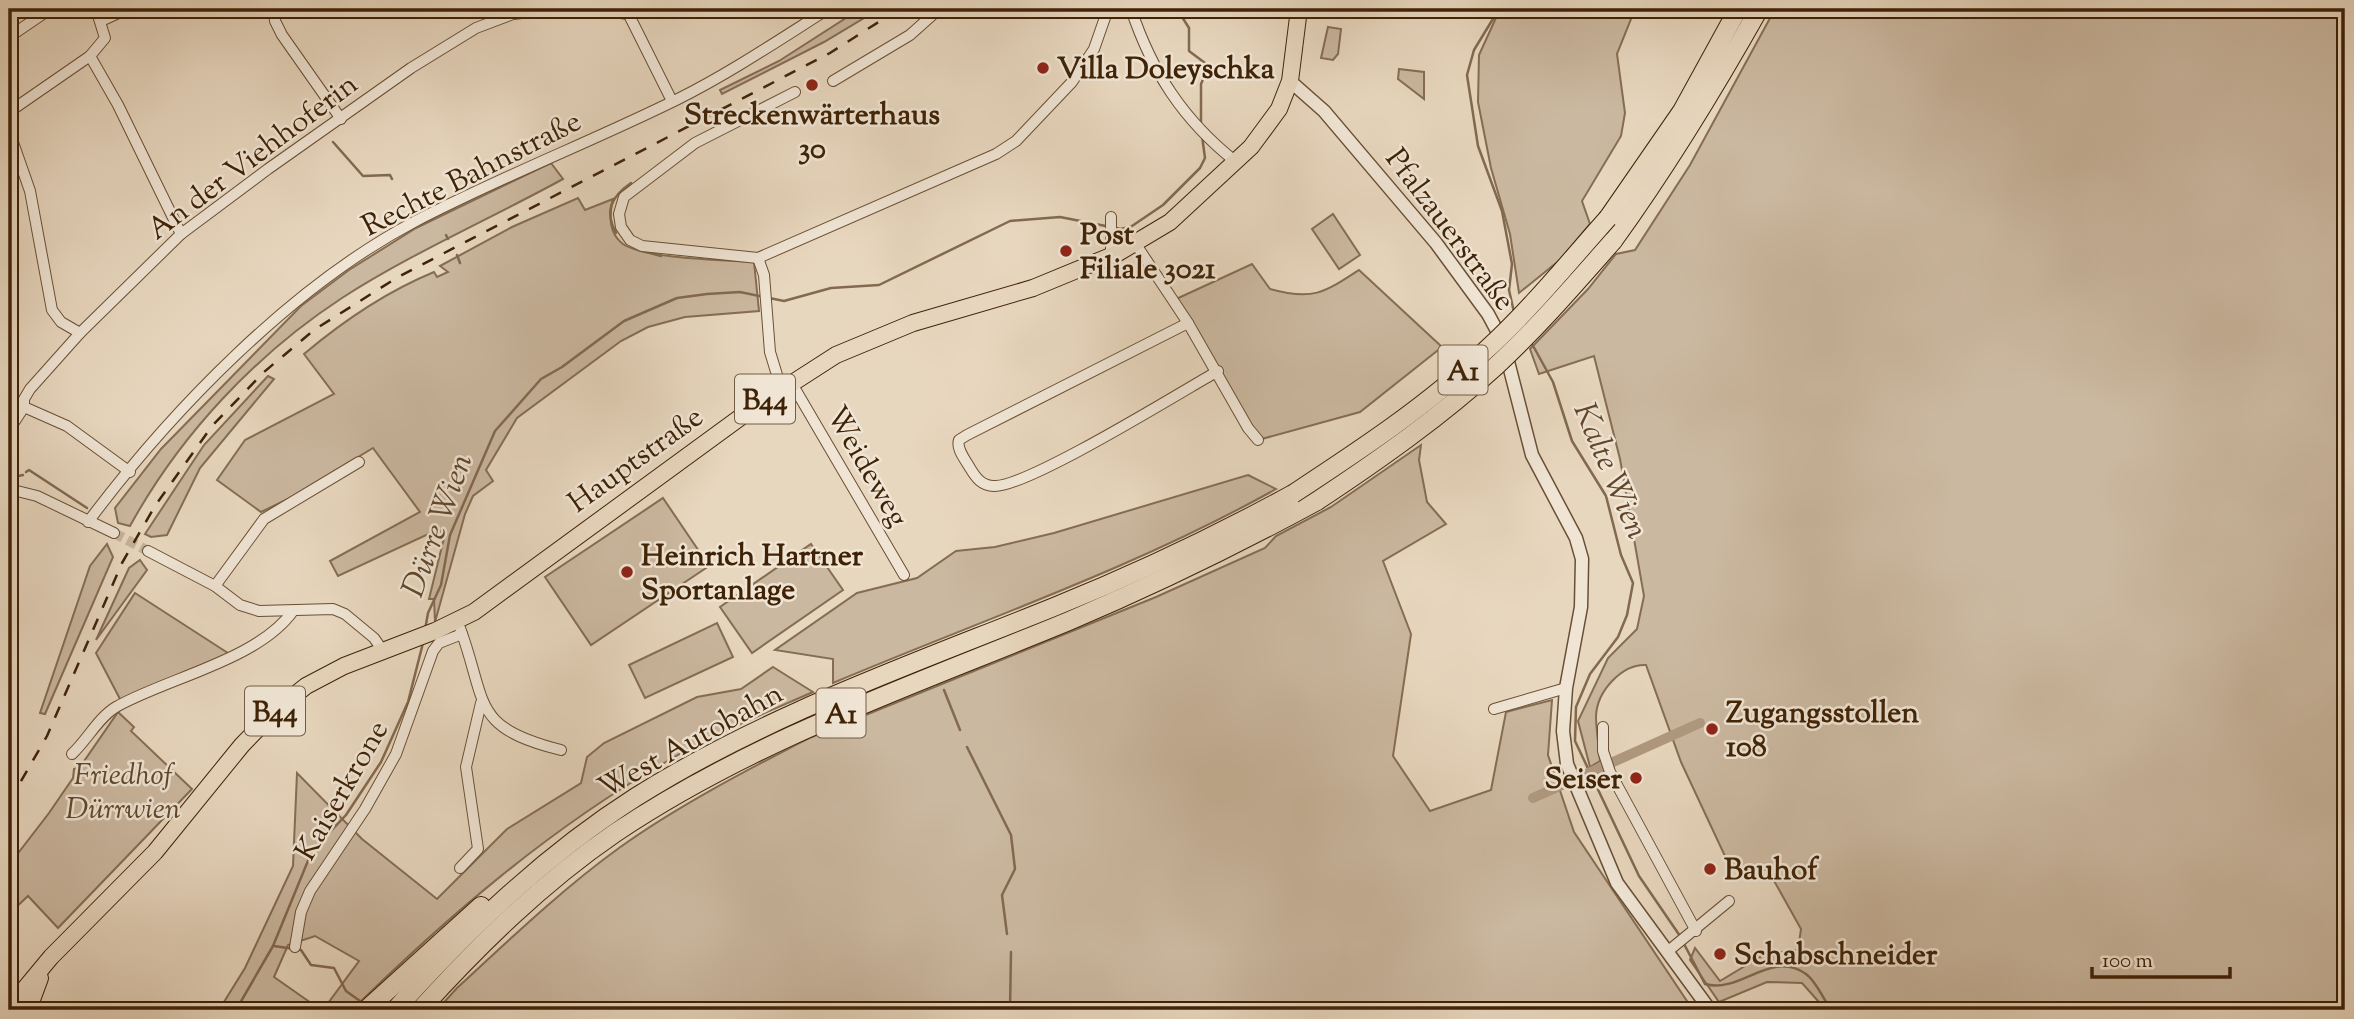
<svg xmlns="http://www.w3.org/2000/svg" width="2354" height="1019" viewBox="0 0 2354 1019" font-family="'Sorts Mill Goudy',serif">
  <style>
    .green { fill: #cbb8a0; stroke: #856d53; stroke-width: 2 }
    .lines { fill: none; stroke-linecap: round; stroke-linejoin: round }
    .stream { stroke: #82694f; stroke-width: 2.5 }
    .canal { stroke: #af9980; stroke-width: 10 }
    .minor-tunnel { stroke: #c6b39a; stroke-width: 10; stroke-dasharray: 10 5; stroke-linecap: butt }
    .minor-casing { stroke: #694f34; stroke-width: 12 }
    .tertiary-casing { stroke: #694f34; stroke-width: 15 }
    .primary-casing { stroke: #3f2206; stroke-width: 18 }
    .motorway-casing { stroke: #3f2206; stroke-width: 20 }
    .minor { stroke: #f0e5d5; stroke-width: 10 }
    .tertiary { stroke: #f0e5d5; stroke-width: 12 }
    .primary { stroke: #e8d7bf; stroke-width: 16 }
    .motorway { stroke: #e8d7bf; stroke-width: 18 }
    .rail { stroke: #3f2206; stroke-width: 2.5; stroke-dasharray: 12 12; stroke-linecap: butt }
    .motorway-bridge-casing { stroke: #3f2206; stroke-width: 20; stroke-linecap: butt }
    .motorway-bridge { stroke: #e8d7bf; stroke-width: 18 }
    .poi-dot { fill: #8f2418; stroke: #f0e5d5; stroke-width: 2.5 }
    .labels { text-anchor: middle; stroke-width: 5; stroke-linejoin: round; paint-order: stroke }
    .shield { fill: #f0e5d5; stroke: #745c44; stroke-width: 2 }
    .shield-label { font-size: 28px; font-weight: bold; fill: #3f2206 }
    .poi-label { font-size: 30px; font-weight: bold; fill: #3f2206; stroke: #f0e5d5; text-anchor: start }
    .street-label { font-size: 30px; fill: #3f2206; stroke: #f0e5d5 }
    .park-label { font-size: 30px; font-style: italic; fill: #62482c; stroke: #f0e5d5 }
    .water-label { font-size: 32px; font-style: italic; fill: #61462b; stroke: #f0e5d5 }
  </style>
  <rect width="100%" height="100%" fill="#e8d7bf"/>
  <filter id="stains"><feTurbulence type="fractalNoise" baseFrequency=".00286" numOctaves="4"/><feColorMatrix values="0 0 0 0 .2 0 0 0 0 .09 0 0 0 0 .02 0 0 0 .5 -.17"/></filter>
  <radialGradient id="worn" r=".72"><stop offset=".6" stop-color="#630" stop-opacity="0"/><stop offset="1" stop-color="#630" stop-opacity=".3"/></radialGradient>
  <!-- green -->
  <g class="green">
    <polygon points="860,9 879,9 824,42 722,94 720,90 779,61"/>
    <polygon points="1500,9 1635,9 1617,54 1625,113 1621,136 1582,201 1590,224 1561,259 1519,293 1510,234 1491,168 1478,102 1479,55"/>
    <path d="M 1775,9 L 2345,9 L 2345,1010 L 1826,1010 L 1802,983 L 1767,982 L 1719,1002 L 1690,960 L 1695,948 L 1720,981 L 1765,954 L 1798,950 L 1801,929 L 1768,870 L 1731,869 L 1681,762 L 1646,665 C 1622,664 1597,691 1596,716 C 1596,731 1599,746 1600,761 L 1590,767 L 1578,721 L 1608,658 L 1637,629 L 1644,596 L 1620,459 L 1594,356 L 1539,374 L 1530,349 L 1588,289 L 1616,254 L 1635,250 L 1690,165 Z"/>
    <polygon points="1328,27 1341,29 1338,54 1333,60 1321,58"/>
    <polygon points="1399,69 1424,72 1424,99 1398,79"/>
    <path d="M 551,163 L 563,179 C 490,219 412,253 342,298 C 255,355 180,435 130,526 L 118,523 L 115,508 L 161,449 L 301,306 L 349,270 L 416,228 Z"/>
    <path d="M 578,198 L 585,210 L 613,199 C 609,215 608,233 623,244 C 645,259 725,260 754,262 L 759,311 L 685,317 L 648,327 L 621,341 L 517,418 L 486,470 L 493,481 L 473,496 L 465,514 L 435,622 L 434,599 L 429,599 L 444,538 L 439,529 L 338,576 L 330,561 L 420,512 L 373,448 L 290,498 L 261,512 L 217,480 L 245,440 L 334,394 L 304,354 C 342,322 388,291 434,272 L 437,277 L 448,272 L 440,266 L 512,227 Z"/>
    <polygon points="1333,214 1360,255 1339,269 1312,229"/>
    <path d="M 1252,264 L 1270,289 C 1312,301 1324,293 1359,270 L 1442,347 L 1360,412 L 1258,440 L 1174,300 Z"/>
    <polygon points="268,376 274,379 200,468 167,535 151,537 145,534 204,445"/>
    <path d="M 1421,445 L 1419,460 L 1427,502 L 1446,524 L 1383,561 L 1411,634 L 1393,756 L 1430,811 L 1491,790 L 1506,712 L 1552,700 L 1548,755 L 1574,832 L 1693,1010 L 437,1010 L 457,988 C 509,940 561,890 619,848 C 676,807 747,770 809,738 L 1156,597 L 1265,548 L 1276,536 L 1331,507 Z"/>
    <path d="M 1248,475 L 1276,489 C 1135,568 982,620 833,683 L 833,659 L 775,650 L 857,593 L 917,578 L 956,551 L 995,547 L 1054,533 Z"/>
    <polygon points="663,498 709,566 591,645 545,577"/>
    <polygon points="107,544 113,557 45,714 40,713 90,566"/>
    <polygon points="811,544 843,590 752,653 720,607"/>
    <polygon points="140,560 147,570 96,640 129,568"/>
    <polygon points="135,593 231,655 121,701 96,653"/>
    <polygon points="717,623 733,657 645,698 629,665"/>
    <path d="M 773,667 L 813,692 C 763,714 711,735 664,763 C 549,829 447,917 352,1010 L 323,1010 L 359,961 L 315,936 L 288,945 L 274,977 L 321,1010 L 219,1010 L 245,968 L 293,866 L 297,773 L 362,839 L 437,899 L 507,829 L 581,783 L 587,757 L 604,743 L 697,697 L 741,689 Z"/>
    <polygon points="118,712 134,727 131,731 192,789 58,928 28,896 9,914 9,865 49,813 73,778 74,769 80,767"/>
  </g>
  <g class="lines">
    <!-- stream -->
    <g class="stream">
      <polyline points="1177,9 1189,28 1189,51 1209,66 1201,84 1201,126"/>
      <polyline points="1499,9 1474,50 1467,75 1478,146 1502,211 1512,264 1509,290 1514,312"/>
      <polyline points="333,142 363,176 390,175 392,179"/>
      <path d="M 616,233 C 604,211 611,197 631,183"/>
      <polyline points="446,235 448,239"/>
      <polyline points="639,250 661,256"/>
      <polyline points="457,255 460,263"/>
      <polyline points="1531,342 1553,382 1572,441 1606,496 1621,555 1633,583 1627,615 1618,637 1590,674 1576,707 1575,741 1639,876 1680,936"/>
      <polyline points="26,472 29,470 87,508"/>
      <polyline points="9,478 23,475"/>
      <polyline points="425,630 428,613 441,585 450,535 495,431 541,379 562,367 624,321 677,298 707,294 740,292 784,301 831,288 879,285 1010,221 1060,217 1121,229 1132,226 1163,205 1200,168 1205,158 1202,136"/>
      <polyline points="944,690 960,730"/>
      <polyline points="967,747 1011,835 1015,869 1002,895 1007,934"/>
      <path d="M 1683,942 L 1705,984 C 1741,994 1770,949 1806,974 C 1816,981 1824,1000 1831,1010"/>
      <polyline points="274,946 301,950 311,965 334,968 346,991 360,1001"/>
      <polyline points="236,1010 273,946 312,851 346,815 381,762 408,702 423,643"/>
      <polyline points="1010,1010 1011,952"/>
    </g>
    <!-- canal -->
    <polyline class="canal" points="1533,798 1700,723"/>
    <!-- minor-tunnel -->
    <polyline class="minor-tunnel" points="114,533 148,551"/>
    <defs>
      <g id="minor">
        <polyline points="274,9 275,21 282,35 341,119"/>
        <polyline points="591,9 628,14"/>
        <polyline points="626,9 672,101"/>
        <path d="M 1131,9 C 1152,72 1183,120 1236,162"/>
        <polyline points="101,21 127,9"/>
        <polyline points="9,37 50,9"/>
        <polyline points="90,56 105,38 96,9"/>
        <polyline points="833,81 910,35 939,9"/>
        <polyline points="795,92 695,143 624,197 619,214 621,227 630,240 642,246 758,258 996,154 1016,141 1072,82 1094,49 1108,9"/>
        <polyline points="9,112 90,56 118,105 181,234"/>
        <polyline points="9,131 30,191 52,310 61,322 80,333"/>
        <polyline points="1111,217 1111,256"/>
        <polyline points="1135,243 1188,323 1248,428 1258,440"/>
        <polyline points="758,258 764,275 770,352 781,388"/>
        <path d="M 1188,323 L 967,435 L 959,440 C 956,449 965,459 970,468 C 976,478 982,486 994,486 C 1026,488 1181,392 1218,371"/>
        <polyline points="791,382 904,575"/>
        <polyline points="24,407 67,426 130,472"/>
        <polyline points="9,430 24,407 24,399 30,389 80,333 181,234 268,169 411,68 476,28 513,14 556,9"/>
        <polyline points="9,489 37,496 114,533"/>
        <path d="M 88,522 C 171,411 291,287 414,222 C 500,177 591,142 678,99 C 730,73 779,40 828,9"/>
        <polyline points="148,551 215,586 240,605 259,611 333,609 345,614 374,638 383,651"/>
        <polyline points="215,586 264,519 359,462"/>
        <path d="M 460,628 C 488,704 470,727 561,750"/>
        <polyline points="1494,709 1566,688"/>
        <polyline points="1603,727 1603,751 1610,772 1696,931"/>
        <path d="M 72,754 C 87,740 99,717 116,707 C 167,678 258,660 293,611"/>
        <polyline points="460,868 478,849 466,767 481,703"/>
        <polyline points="295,947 301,912 310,891 365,809 396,754 433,651 439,643 462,634"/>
        <polyline points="1667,952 1729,901"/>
      </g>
      <polyline id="tertiary" points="1290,81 1324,111 1436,243 1488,314 1503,342 1532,455 1576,538 1582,559 1581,607 1566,688 1563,731 1567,764 1617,883 1710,1010"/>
      <g id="primary">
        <polyline points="17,998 51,957 155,852 242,745 275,711 306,686 344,666 435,631 474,612 749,411 836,355 913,323 1033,288 1118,253 1170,222 1251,147 1279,109 1290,81 1299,9"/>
        <polyline points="30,1005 40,978"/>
      </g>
      <g id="motorway">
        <polyline points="1608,218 1682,111 1738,9"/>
        <path d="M 1613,241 C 1667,166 1714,89 1759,9"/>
        <polyline points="366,1010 481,906"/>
        <path d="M 395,1010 C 467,930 545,855 636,797 C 766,715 913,664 1054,607 C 1136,574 1216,536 1293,494"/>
        <path d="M 420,1010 C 479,945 542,883 615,833 C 755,739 914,685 1069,621 C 1154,585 1236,545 1317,501"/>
      </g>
    </defs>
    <!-- minor casing -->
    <use href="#minor" class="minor-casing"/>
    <!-- tertiary casing -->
    <use href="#tertiary" class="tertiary-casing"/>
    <!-- primary casing -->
    <use href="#primary" class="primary-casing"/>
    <!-- motorway casing -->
    <use href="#motorway" class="motorway-casing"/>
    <!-- minor -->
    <use href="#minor" class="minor"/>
    <!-- tertiary -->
    <use href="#tertiary" class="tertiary"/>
    <!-- primary -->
    <use href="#primary" class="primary"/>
    <!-- motorway -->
    <use href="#motorway" class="motorway"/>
    <!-- rail -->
    <polyline class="rail" points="9,802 47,736 122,563 155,506 212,426 264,372 314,330 398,277 830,53 899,9"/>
    <defs>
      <g id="motorway-bridge">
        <path d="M 1293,494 C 1360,450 1427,406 1485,351 C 1530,310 1568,263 1608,218"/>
        <path d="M 1317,501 C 1379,460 1440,417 1496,366 C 1538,327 1575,284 1613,241"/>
      </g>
    </defs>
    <!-- motorway-bridge casing -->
    <use href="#motorway-bridge" class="motorway-bridge-casing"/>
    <!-- motorway-bridge -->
    <use href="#motorway-bridge" class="motorway-bridge"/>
  </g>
  <!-- markers -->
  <g class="poi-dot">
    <circle cx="1043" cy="68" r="7"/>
    <circle cx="812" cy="85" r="7"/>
    <circle cx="1066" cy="251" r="7"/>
    <circle cx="627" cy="572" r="7"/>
    <circle cx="1712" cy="729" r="7"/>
    <circle cx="1636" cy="778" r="7"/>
    <circle cx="1710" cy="869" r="7"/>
    <circle cx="1720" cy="954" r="7"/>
  </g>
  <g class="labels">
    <!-- shield labels -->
    <g class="shield">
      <rect x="1438.5" y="345.5" width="49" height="49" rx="5"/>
      <rect x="735" y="374.5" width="60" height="49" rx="5"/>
      <rect x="245" y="686.5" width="60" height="49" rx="5"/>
      <rect x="816.5" y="688.5" width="49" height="49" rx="5"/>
    </g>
    <g class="shield-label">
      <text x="1463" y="380">A1</text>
      <text x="765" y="409">B44</text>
      <text x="275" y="721">B44</text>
      <text x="841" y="723">A1</text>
    </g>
    <!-- poi labels -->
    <g class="poi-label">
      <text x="1057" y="78">Villa Doleyschka</text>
      <text x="812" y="124" text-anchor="middle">Streckenwärterhaus<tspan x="812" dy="34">30</tspan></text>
      <text x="1080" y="244">Post<tspan x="1080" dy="34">Filiale 3021</tspan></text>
      <text x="641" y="565">Heinrich Hartner<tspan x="641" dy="34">Sportanlage</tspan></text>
      <text x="1726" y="722">Zugangsstollen<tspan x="1726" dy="34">108</tspan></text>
      <text x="1622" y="788" text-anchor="end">Seiser</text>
      <text x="1724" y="879">Bauhof</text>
      <text x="1734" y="964">Schabschneider</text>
    </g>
    <!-- street labels -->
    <g class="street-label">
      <text transform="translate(252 156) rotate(-37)" y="10">An der Viehhoferin</text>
      <text transform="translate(471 173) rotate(-27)" y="10">Rechte Bahnstraße</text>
      <text transform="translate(1451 229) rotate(53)" y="10">Pfalzauerstraße</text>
      <text transform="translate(635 459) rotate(-36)" y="10">Hauptstraße</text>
      <text transform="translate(868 466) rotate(60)" y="10">Weideweg</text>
      <text transform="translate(690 740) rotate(-29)" y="10">West Autobahn</text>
      <text transform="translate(341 790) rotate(-60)" y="10">Kaiserkrone</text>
    </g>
    <!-- park labels -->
    <g class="park-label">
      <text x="123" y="784">Friedhof<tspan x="123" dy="34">Dürrwien</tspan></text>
    </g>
    <!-- water labels -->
    <g class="water-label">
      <text transform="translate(1612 470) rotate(67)" y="11">Kalte Wien</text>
      <text transform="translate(436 525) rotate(-70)" y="11">Dürre Wien</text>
    </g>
  </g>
  <!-- margin -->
  <rect width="2354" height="1019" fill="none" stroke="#e8d7bf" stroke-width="35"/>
  <rect x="10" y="10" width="2333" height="998" fill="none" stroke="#3f2206" stroke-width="3.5"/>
  <rect x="18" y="18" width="2319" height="984" fill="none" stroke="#3f2206" stroke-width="2"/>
  <!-- scale -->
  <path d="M2092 967v10h138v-10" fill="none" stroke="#3f2206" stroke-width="3.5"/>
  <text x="2102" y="967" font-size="21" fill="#3f2206" stroke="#f0e5d5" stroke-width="5" paint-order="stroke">100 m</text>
  <rect width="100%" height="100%" filter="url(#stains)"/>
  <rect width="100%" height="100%" fill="url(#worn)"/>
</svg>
